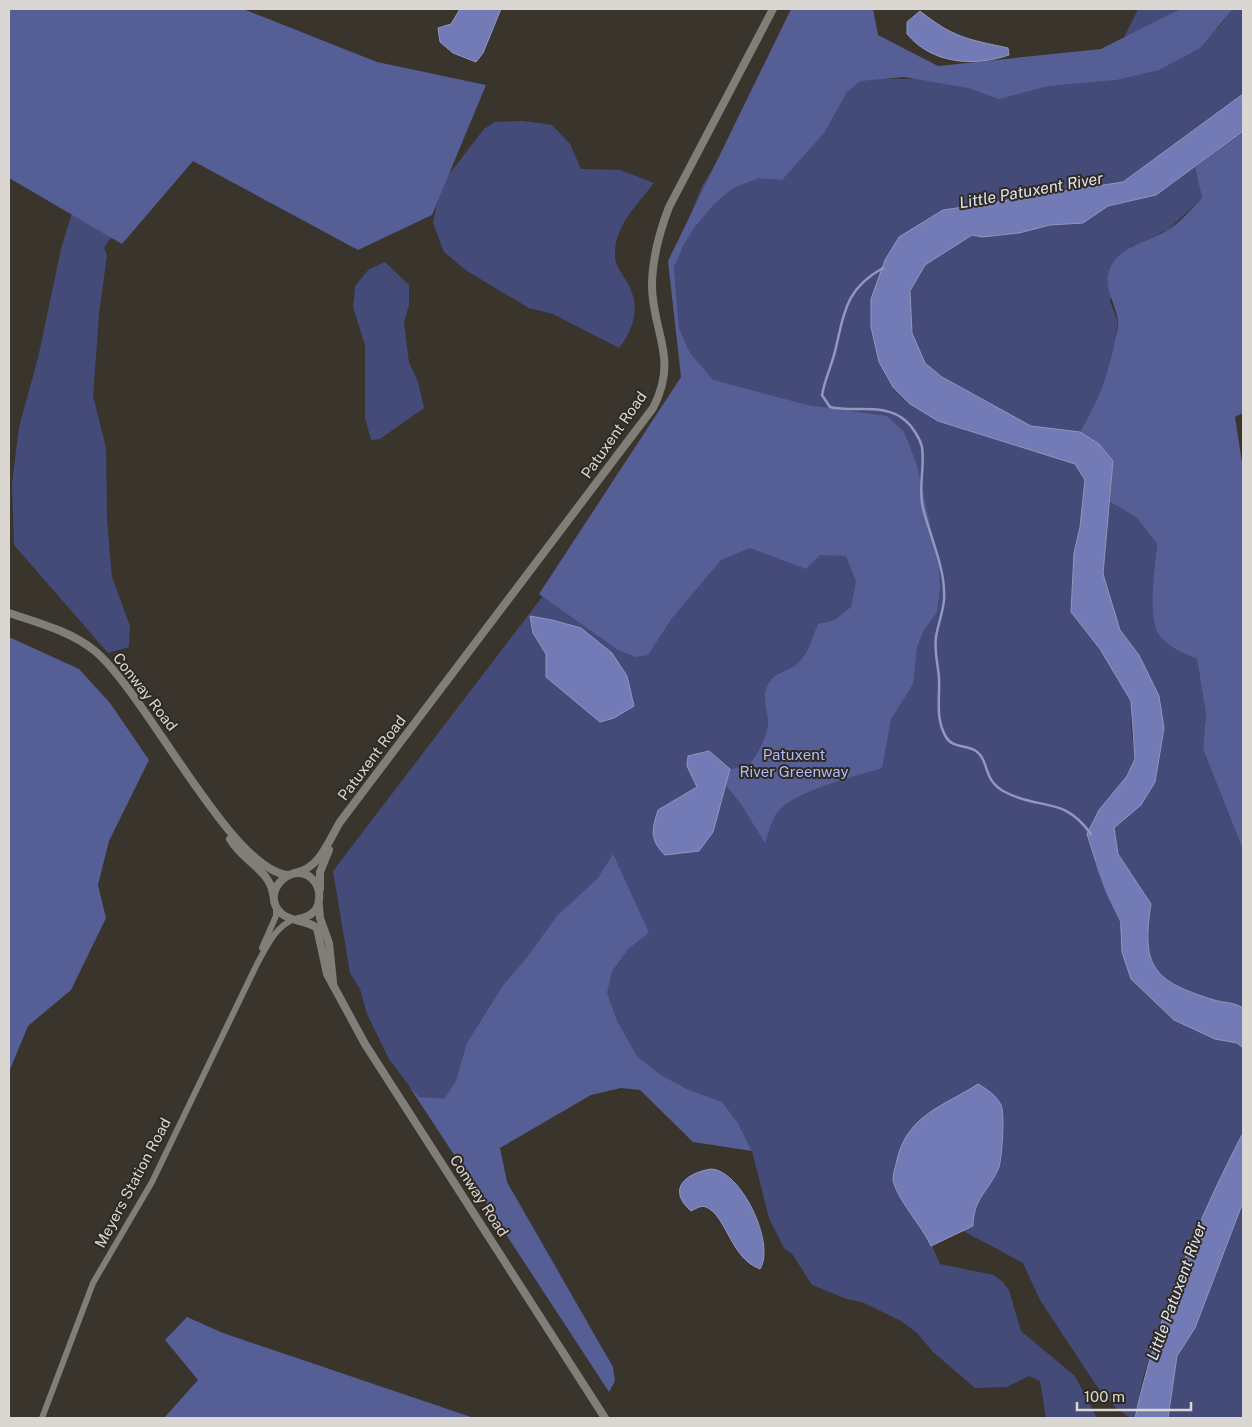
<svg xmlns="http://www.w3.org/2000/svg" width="1252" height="1427" viewBox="0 0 1252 1427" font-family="'Public Sans',sans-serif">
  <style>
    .green { fill: #454b78 }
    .forest { fill: #565e96 }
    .water { fill: #727bb5; stroke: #9197be }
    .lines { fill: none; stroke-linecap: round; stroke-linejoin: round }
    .stream { stroke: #9197be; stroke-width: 2.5 }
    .river { stroke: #727bb5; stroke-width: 14 }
    .minor { stroke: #817e7a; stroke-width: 6 }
    .tertiary { stroke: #817e7a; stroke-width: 8 }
    .labels { text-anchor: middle; stroke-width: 4; stroke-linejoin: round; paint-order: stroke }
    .street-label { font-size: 15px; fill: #dad7d2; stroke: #2f2a22 }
    .park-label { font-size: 15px; fill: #aebafc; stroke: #2f2a22 }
    .water-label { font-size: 16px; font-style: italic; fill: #e0e3f5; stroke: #2f2a22 }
  </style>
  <rect width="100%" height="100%" fill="#39342c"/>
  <!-- green -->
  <g class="green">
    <polygon points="1138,9 1173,9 1217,29 1233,9 1243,9 1243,94 1123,182 1065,191 1026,194 1004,201 942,210 924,223 885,260 938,421 1075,464 1085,480 1080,527 1074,553 1071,612 1100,649 1131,701 1131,726 1135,759 1127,776 1099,810 1097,864 1108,879 1120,906 1122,952 1131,979 1174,1020 1215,1039 1237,1043 1243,1048 1243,1133 1209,1203 1169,1300 1143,1378 1135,1418 1130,1418 1116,1408 1096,1385 1040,1300 1023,1263 903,1199 928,1237 940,1264 994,1275 1003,1282 1009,1290 1021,1331 1075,1376 1097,1418 1046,1418 1040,1381 1029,1376 1007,1387 975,1388 933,1352 917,1333 901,1321 864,1303 847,1299 812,1285 793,1255 784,1248 769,1218 752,1151 738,1123 722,1103 689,1090 661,1075 637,1056 458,1151 389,1059 367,1014 360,989 350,973 333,871 671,428 688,349 679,328 674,267 680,251 682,236 702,186 744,119 851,78 912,79 1117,52"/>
    <path d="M 523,121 L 552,125 L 570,144 L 581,169 L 620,170 L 654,183 C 637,205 614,226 615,256 C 615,267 626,278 630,288 C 640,309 633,331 619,348 L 553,314 L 529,308 L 467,271 L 444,252 L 433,223 L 438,198 L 446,178 L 484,129 L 495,122 Z"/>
    <polygon points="1195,167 1202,198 1168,230 1130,247 1110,301 1118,322 1108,375 1098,403 1080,432 1031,426 942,377 925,363 912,333 910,292 925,265 972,235 982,237 1018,233 1050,225 1083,223 1108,206 1156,195"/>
    <polygon points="72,213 112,236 104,248 107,255 99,314 93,396 106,448 107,520 112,577 130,626 129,647 108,653 14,545 12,484 19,427 38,358 61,249"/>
    <polygon points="385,262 409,285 409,305 404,322 409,363 418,382 424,408 380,439 371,440 365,418 365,345 353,307 355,286 369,269"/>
    <path d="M 1110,502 L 1136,517 L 1157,544 L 1154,575 L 1173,647 L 1197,659 L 1206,715 L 1203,749 L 1243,850 L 1243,1008 C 1234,1002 1224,1003 1214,1000 C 1153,981 1141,967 1151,904 L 1118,854 L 1114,828 L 1141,805 L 1155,782 L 1164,728 L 1139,655 L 1120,630 L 1103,574 Z"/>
    <polygon points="1243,1202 1243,1418 1168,1418 1177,1356 1195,1328"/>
  </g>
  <!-- forest -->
  <g class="forest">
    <polygon points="9,9 243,9 377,62 486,85 432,215 358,250 193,161 122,244 9,178"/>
    <path d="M 791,9 L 873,9 L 878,35 L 938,66 L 1101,49 L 1180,9 L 1233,9 L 1200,48 L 1159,70 L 1116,80 L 1048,86 L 999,99 L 968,88 L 904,77 L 860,81 L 847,92 L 824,133 L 782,180 L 759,178 L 733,188 L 714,204 L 694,228 L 684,244 L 674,267 L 679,328 L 690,353 L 713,380 L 807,405 L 887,416 L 904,432 L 917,465 L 939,566 L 940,588 L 937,612 L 924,630 L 917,647 L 913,684 L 891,719 L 882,768 C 855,777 793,790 776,814 C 771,822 768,834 765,843 L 741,804 L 726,785 L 730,769 L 749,766 C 757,755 766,739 768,725 C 769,711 760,696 769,683 C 775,672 788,672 797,664 C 809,654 812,638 818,624 L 835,620 L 851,607 L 856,581 L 846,556 L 820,555 L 806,569 L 750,548 L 721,560 L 672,618 L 648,655 L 636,657 L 618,650 L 539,594 L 681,377 L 668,261 Z"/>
    <path d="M 1243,131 L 1243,413 L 1235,417 L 1243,469 L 1243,850 L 1203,749 L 1206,715 L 1197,659 C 1184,653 1165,646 1158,633 C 1148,615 1155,565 1157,544 L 1136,517 L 1110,502 L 1113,461 L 1080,432 C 1098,402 1107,379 1114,344 C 1115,337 1119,328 1118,321 C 1116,302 1101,286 1111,266 C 1122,245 1150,241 1168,230 C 1181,222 1191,209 1202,198 L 1195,167 Z"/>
    <polygon points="9,637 79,669 110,703 149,760 109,841 98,885 106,918 71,990 28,1026 9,1072"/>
    <polygon points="613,854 649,933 629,948 612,971 607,993 617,1021 637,1056 661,1075 689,1090 722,1102 738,1123 752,1151 693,1142 640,1090 621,1088 591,1095 500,1148 507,1182 613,1367 615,1381 609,1392 409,1086 419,1097 444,1099 456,1081 467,1043 504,984 525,960 557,916 598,878"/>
    <polygon points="187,1317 223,1333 474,1418 164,1418 198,1380 165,1340"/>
  </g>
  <!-- water -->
  <g class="water">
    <polygon points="460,9 501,9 483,53 476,62 453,53 440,42 438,28 451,24"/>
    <path d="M 920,11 C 954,38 967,39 1008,48 L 1009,55 C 974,67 932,64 907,34 L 907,22 Z"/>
    <path d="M 1243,94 L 1243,131 L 1156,195 L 1108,206 L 1083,223 L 1050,225 L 1019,233 L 982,237 L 972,235 L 925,265 L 910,291 L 912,333 L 925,363 L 942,377 L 1031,426 L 1080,432 L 1099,444 L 1113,461 L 1103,574 L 1120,630 L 1139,655 L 1159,696 L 1164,728 L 1155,782 L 1141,805 L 1114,828 L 1118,854 L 1151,904 C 1141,967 1153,981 1214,1000 C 1224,1003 1234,1002 1243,1008 L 1243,1048 L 1237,1043 L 1215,1039 L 1174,1020 L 1131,979 L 1122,952 L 1120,906 L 1108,879 L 1097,865 L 1087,834 L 1099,810 L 1127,776 L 1135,759 L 1131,701 L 1100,649 L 1071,612 L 1074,553 L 1080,527 L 1085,480 L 1075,464 L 938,421 L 910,404 L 893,387 L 879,362 L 871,327 L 871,299 L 885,260 L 899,237 L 943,210 L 1004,201 L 1026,194 L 1065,191 L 1123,182 Z"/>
    <polygon points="530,616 552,620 581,628 612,653 627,676 634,706 614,718 600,722 546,677 546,654 533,633"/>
    <path d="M 709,751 L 730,769 L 713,832 L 699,851 L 665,855 C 649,839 652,830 658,810 L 697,787 L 687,766 L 688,756 Z"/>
    <path d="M 978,1084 C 988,1090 996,1095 1001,1105 C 1005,1112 1002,1158 999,1167 C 990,1190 973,1198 973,1226 L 931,1246 C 923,1227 895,1197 893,1179 C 893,1173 896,1165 897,1160 C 907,1115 944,1106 978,1084 Z"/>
    <path d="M 1243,1133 L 1243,1202 L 1195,1328 L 1177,1356 L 1168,1418 L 1135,1418 C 1156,1321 1197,1221 1243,1133 Z"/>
    <path d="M 711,1169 C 741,1170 776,1244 760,1269 C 730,1258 727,1216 706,1207 C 700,1205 696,1209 691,1211 C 666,1189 686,1173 711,1169 Z"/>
  </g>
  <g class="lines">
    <!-- stream -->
    <path class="stream" d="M 883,268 C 847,288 845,309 836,347 C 833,363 825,378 822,395 L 830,407 C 855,413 885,402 906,421 C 913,427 920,439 922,447 C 925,466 918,489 923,508 C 930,537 946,569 944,600 C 943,612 938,624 936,637 C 934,651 938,664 939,678 C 940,699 935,718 946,737 C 953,749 966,744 976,751 C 990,761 982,780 1005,792 C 1041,811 1063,795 1091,834"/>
    <!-- river -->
    <polyline class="river" points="1103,864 1112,889 1126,918"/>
    <!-- minor -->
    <g class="minor">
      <polyline points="262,948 276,916 276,906"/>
      <path d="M 42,1418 L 93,1283 L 152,1182 L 257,964 C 267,946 275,927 294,919"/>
    </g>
    <!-- tertiary -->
    <g class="tertiary">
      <path d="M 9,613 C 39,623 70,631 95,651 C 147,695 230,868 287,875"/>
      <path d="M 230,839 C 241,860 270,870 273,894"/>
      <path d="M 295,873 C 320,868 328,842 340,822 L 653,408 C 679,358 653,334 652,287 C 652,259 659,233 669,207 L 773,9"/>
      <polyline points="320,889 320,872 329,850"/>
      <polyline points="319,906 320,918 329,943 333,982"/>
      <path d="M 298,919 C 309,917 318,912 319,900 C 320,893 319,888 315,882 C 295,856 257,893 282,914 C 292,922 307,920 317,928 L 327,974 L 365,1044 L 605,1418"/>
    </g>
  </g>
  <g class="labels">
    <!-- street labels -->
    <g class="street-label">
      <text transform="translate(614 435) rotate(-55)" y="5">Patuxent Road</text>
      <text transform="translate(145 692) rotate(52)" y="5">Conway Road</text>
      <text transform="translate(372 758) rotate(-53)" y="5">Patuxent Road</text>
      <text transform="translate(133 1183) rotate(-62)" y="5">Meyers Station Road</text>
      <text transform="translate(479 1196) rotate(57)" y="5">Conway Road</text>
    </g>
    <!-- park labels -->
    <g class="park-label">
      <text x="794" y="760">Patuxent<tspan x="794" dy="17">River Greenway</tspan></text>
    </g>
    <!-- water labels -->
    <g class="water-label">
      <text transform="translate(1031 190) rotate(-10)" y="6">Little Patuxent River</text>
      <text transform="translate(1176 1291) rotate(-70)" y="6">Little Patuxent River</text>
    </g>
  </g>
  <!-- border -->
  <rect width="1252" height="1427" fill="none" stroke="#dad7d2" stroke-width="20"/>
  <!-- scale -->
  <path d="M1077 1402v8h114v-8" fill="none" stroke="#dad7d2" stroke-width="2.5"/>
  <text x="1084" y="1402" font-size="15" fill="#dad7d2" stroke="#2f2a22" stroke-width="4" paint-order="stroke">100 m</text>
</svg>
